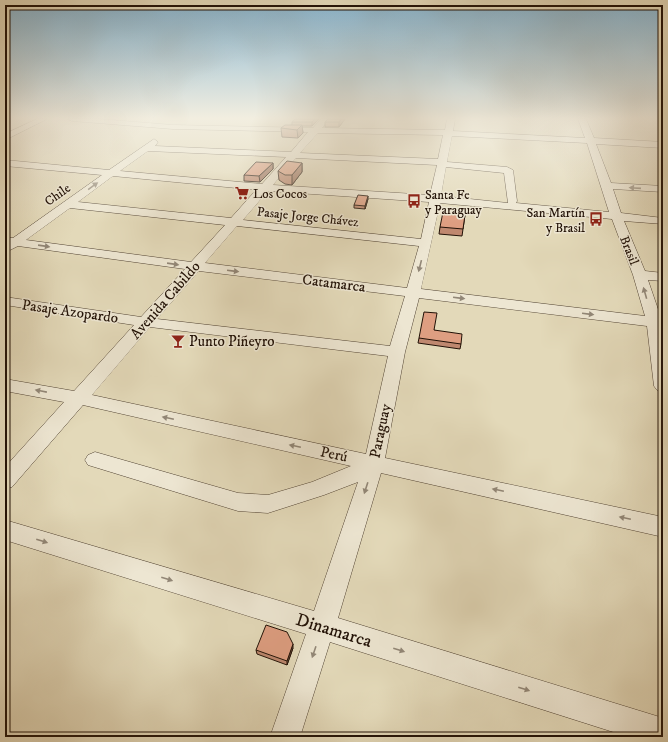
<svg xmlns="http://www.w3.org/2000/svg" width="668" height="742" viewBox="0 0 668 742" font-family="'IM FELL DW Pica',serif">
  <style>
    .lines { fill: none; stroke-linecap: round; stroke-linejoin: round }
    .minor-casing { stroke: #524434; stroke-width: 1 }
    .minor { fill: #ede6d2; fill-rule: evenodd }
    .wall { fill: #bf886f; stroke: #221207 }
    .shaded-wall { fill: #9b6f5a; stroke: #221207 }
    .building { fill: #de9e81; stroke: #221207 }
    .oneway { fill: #928777 }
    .labels { text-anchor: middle; stroke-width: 3; stroke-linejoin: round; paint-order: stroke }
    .far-poi-label { font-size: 13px; fill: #221207; stroke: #ede6d2; text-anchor: start }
    .far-street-label { font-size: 13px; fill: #221207; stroke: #ede6d2 }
    .street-label { font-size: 15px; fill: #221207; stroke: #ede6d2 }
    .poi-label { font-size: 15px; fill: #221207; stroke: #ede6d2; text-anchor: start }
    .near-street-label { font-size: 18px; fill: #221207; stroke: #ede6d2 }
  </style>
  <rect width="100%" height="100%" fill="#e3d9b9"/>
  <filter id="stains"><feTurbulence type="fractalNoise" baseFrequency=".005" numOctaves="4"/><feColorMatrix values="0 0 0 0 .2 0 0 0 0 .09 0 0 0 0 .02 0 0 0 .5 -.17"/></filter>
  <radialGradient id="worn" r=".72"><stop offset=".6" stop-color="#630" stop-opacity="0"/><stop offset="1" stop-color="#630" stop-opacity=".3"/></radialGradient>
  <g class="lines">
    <defs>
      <g id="minor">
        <polygon points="37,119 47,119 5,140 5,134"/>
        <path d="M 68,119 L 99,119 L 173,125 L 313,128 L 321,119 L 329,119 L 322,128 L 445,130 L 447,119 L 455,119 L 453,131 L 585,138 L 578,119 L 586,119 L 594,138 L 663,142 L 663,148 L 596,144 L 611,183 L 663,186 L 663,192 L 613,189 L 621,213 L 663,218 L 663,224 L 624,221 L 645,271 L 663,273 L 663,281 L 648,280 L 661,318 L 663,318 L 663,392 L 657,390 L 654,386 L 647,326 L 419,298 L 405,352 L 385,458 L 663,517 L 663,537 L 381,473 L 338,618 L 663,718 L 663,737 L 629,737 L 330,642 L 300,737 L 270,737 L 306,634 L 5,540 L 5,520 L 314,611 L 358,482 L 324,495 L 268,513 L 238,511 L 88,465 L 85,460 L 88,455 L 95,452 L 238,493 L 268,495 L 312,482 L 351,466 L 83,405 L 12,487 L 5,489 L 5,467 L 64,402 L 5,391 L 5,379 L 74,391 L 134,325 L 5,305 L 5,297 L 141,317 L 185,269 L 18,246 L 10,250 L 6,249 L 5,237 L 13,238 L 102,175 L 5,166 L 5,160 L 109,170 L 154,139 L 158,142 L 155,146 L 291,152 L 308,132 L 173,129 L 72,121 ZM 318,133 L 443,135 L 438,159 L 300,153 ZM 452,136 L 587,143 L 609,212 L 516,203 L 517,201 L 513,170 L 507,167 L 447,162 ZM 148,151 L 286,157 L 262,184 L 120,171 ZM 296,158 L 437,165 L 430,195 L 273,185 ZM 446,167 L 504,173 L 508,203 L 441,196 ZM 113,176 L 247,189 L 256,190 L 231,218 L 78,202 ZM 268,191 L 429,202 L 421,239 L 243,220 ZM 440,203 L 612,219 L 633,275 L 645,316 L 421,289 ZM 70,208 L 225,225 L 191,262 L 26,240 ZM 237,226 L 419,246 L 407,288 L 205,263 ZM 199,271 L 405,296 L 390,346 L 157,319 ZM 150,327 L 388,356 L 366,454 L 92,395 Z"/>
      </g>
    </defs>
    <!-- minor casing -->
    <use href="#minor" class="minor-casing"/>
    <!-- minor -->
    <use href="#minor" class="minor"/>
  </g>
  <!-- wall -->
  <g class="wall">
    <polygon points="319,119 312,126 302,126 303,133 298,138 282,137 281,128 292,125 292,122"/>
    <polygon points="328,119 345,119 339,127 325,127 325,122"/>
    <polygon points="273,163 273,169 260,182 244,181 244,175"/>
    <polygon points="302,163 302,172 292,185 285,184 279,180 278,171"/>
    <polygon points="368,199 365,209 354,208 354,205"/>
    <polygon points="465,215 462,236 439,234 440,227"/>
    <polygon points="434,330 461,344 460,349 418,343 419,338"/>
    <polygon points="293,648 287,665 257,654 256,650"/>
  </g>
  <!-- shaded-wall -->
  <g class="shaded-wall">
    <polygon points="315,119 319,119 312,126 312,122"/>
    <polygon points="341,119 345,119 339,127 339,122"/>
    <polygon points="302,125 303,133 298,138 297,130"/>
    <polygon points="273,163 273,169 260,182 259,176"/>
    <polygon points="302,163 302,172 292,185 292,175"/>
    <polygon points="368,196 368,199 365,209 365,206"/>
    <polygon points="293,644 293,648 287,665 287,661"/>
  </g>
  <!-- building -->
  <g class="building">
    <polygon points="295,119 315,119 312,122 292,122"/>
    <polygon points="328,119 341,119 339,122 325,122"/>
    <polygon points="285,125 302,125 297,130 281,128"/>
    <polygon points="287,161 302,163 292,175 285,175 278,171"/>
    <polygon points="256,162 273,163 259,176 244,175"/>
    <polygon points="358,195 368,196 365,206 354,205"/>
    <polygon points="443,212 465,215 463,229 440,227"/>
    <polygon points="424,312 437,313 434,330 462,334 461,344 419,338"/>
    <polygon points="266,625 287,632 293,644 287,661 256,650"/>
  </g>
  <!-- one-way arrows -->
  <defs><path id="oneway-solid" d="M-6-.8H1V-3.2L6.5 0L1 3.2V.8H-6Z"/></defs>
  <g class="oneway">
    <use href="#oneway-solid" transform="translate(93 186) rotate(-36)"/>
    <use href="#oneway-solid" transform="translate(635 188) rotate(-176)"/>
    <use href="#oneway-solid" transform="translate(44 246) rotate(8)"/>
    <use href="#oneway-solid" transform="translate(173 264) rotate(8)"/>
    <use href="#oneway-solid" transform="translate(420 266) rotate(104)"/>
    <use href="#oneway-solid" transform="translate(233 271) rotate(7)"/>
    <use href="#oneway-solid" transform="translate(645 293) rotate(-106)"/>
    <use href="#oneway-solid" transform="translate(459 298) rotate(7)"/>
    <use href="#oneway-solid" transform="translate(588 314) rotate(7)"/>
    <use href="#oneway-solid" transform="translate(41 391) rotate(-169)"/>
    <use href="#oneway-solid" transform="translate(168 418) rotate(-168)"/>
    <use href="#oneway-solid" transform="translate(295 446) rotate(-168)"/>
    <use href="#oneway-solid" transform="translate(366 488) rotate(108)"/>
    <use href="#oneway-solid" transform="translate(498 490) rotate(-168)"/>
    <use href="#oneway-solid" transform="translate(625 518) rotate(-168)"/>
    <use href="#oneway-solid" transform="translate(42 541) rotate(17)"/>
    <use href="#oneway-solid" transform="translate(167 579) rotate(17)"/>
    <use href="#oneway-solid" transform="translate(399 650) rotate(17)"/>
    <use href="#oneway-solid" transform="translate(314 652) rotate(109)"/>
    <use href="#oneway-solid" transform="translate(524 689) rotate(17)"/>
  </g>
  <!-- sky -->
  <linearGradient id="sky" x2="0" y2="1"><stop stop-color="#87b6d2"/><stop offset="0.53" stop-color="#f2eee0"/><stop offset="1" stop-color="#f2eee0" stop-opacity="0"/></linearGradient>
  <rect width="668" height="223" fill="url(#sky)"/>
  <!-- icons -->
  <defs>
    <symbol id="supermarket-bare" viewBox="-9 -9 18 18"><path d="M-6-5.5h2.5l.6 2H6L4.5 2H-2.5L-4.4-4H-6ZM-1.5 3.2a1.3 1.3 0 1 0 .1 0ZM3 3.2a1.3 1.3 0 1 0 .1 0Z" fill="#8f2418" stroke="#ede6d2" stroke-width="2.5" paint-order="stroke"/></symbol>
    <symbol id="bus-bare" viewBox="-9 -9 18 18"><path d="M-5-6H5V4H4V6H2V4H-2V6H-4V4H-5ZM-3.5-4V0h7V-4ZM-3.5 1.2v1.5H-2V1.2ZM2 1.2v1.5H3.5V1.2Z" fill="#8f2418" stroke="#ede6d2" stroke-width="2.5" paint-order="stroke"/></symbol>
    <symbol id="bar-bare" viewBox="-9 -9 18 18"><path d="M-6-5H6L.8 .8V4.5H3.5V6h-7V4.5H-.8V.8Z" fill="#8f2418" stroke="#ede6d2" stroke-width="2.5" paint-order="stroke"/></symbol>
  </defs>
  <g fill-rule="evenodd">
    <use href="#supermarket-bare" x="232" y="183" width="20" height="20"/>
    <use href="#bus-bare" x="404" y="191" width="20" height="20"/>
    <use href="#bus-bare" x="586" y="209" width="20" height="20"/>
    <use href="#bar-bare" x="168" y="331" width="20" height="20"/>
  </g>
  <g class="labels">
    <!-- far-poi labels -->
    <g class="far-poi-label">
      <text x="253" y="198">Los Cocos</text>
      <text x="425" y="199">Santa Fe<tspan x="425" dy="15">y Paraguay</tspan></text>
      <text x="585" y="217" text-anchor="end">San Martín<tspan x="585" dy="15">y Brasil</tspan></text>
    </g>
    <!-- far-street labels -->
    <g class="far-street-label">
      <text transform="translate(57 194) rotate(-36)" y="5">Chile</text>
      <text transform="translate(308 216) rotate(6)" y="5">Pasaje Jorge Chávez</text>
      <text transform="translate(630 250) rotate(68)" y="5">Brasil</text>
    </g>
    <!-- street labels -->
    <g class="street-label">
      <text transform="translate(334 283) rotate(7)" y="5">Catamarca</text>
      <text transform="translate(165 300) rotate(-49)" y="5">Avenida Cabildo</text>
      <text transform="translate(70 311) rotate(8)" y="5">Pasaje Azopardo</text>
      <text transform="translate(380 431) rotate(-78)" y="5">Paraguay</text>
      <text transform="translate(334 454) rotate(12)" y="5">Perú</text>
    </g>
    <!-- poi labels -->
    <g class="poi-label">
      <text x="189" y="346">Punto Piñeyro</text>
    </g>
    <!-- near-street labels -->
    <g class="near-street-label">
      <text transform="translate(334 630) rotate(17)" y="6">Dinamarca</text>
    </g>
  </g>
  <!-- margin -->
  <rect width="668" height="742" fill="none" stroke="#e3d9b9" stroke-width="20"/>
  <rect x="6" y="6" width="656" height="730" fill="none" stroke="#221207" stroke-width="2"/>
  <rect x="10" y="10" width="648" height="722" fill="none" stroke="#221207"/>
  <rect width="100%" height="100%" filter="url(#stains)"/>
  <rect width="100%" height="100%" fill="url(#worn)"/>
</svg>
